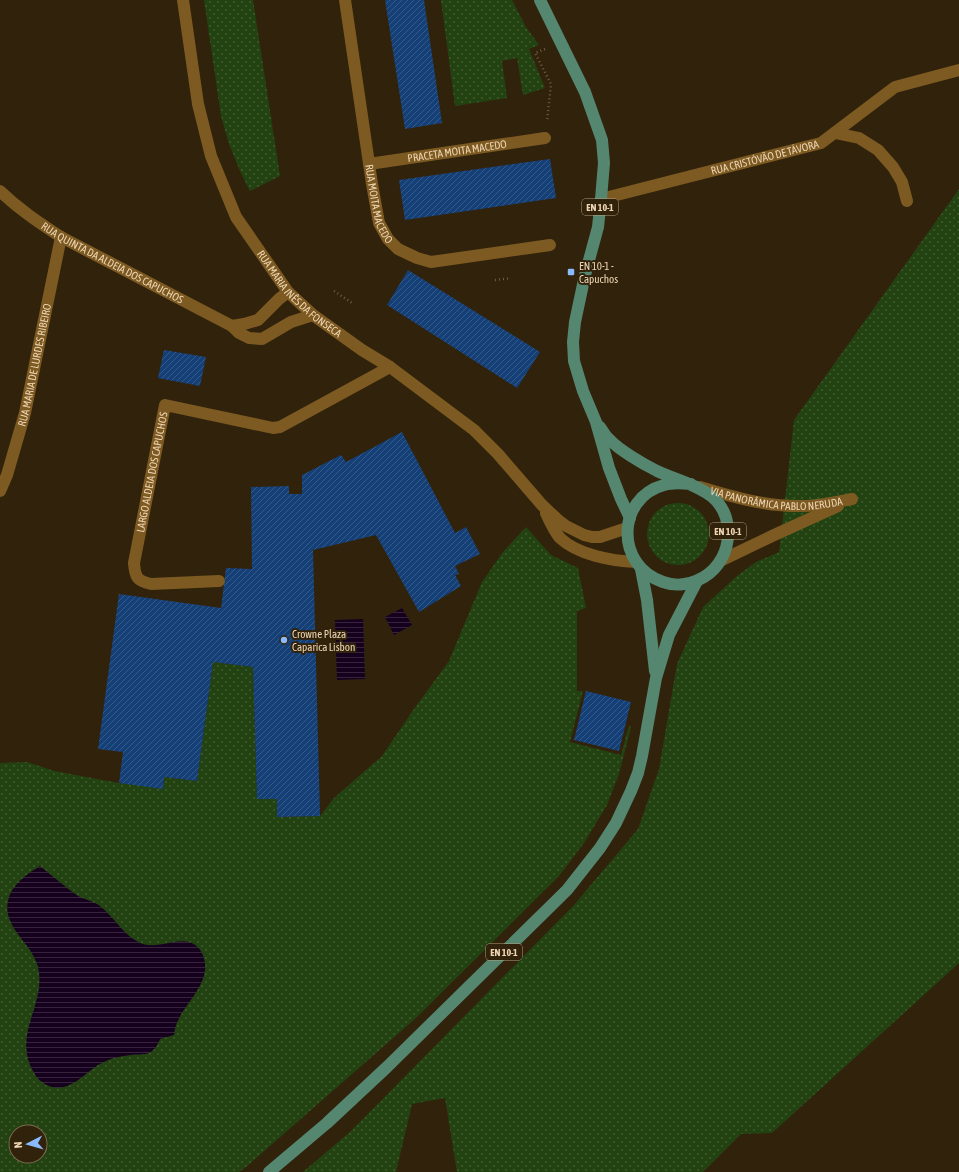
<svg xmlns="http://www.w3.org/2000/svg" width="959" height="1172" viewBox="0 0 959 1172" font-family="'Asap Condensed',sans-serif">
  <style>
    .grass { fill: url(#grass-dots); fill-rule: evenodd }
    .water { fill: url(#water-rules) }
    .building { fill: url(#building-hatch) }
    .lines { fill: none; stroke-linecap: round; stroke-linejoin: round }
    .path { stroke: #705d43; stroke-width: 2.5; stroke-dasharray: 1 3; stroke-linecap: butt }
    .minor { stroke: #7d5a22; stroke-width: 12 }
    .major { stroke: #548670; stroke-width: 12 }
    .poi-dot { fill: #8abafc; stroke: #31220b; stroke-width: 1.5 }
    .labels { text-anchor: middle; stroke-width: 4; stroke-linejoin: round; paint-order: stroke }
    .shield { fill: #31220b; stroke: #b59f81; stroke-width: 1 }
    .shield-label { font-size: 10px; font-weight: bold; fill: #eed5b3 }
    .street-label { font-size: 11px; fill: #eed5b3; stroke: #31220b }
    .poi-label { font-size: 11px; fill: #eed5b3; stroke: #31220b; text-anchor: start }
  </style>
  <defs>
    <pattern id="grass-dots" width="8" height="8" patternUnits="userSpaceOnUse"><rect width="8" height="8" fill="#224311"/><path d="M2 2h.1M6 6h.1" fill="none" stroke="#425d31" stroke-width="1.8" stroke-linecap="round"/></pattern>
    <pattern id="water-rules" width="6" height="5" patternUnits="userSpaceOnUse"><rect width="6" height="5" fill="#15001e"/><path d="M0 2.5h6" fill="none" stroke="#37243c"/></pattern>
    <pattern id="building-hatch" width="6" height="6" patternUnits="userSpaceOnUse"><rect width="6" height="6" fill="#143f77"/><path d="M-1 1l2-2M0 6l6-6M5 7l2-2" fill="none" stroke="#365a88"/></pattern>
  </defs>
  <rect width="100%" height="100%" fill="#31220b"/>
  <!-- grass -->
  <g class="grass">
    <polygon points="204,0 253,0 280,176 250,191 240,171 229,144 221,116"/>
    <polygon points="441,0 512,0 526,27 539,45 529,49 545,88 523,95 517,58 502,61 507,98 455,106"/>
    <polygon points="959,189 959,963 772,1133 741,1134 703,1172 457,1172 445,1098 412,1104 396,1172 303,1172 351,1131 574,905 638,829 659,769 677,664 703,607 737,576 756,562 779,552 794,420"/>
    <circle cx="678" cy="534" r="31"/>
    <path d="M 526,527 L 551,555 L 578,568 L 586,608 L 577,611 L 577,691 L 583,691 L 570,742 L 621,755 L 629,726 L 631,727 L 619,774 L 607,805 L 584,843 L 559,876 L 416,1018 L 246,1167 L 239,1172 L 0,1172 L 0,763 L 27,762 L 54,771 L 119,783 L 163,788 L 164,777 L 197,781 L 213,662 L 253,667 L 257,799 L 277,799 L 278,817 L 320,816 L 334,798 L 382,756 L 414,709 L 449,661 L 482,582 L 503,552 ZM 16,1132 L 40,1132 L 40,1156 L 16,1156 Z"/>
  </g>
  <!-- water -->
  <g class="water">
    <polygon points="402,608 412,625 394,635 385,617"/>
    <polygon points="363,619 365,679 337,680 335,620"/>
    <path d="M 40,866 C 53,876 65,887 78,896 C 85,900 94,901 100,906 C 115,918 123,935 140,943 C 162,952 188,928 202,953 C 204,957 206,965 205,970 C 202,995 176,1010 174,1035 L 160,1039 C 158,1044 155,1050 149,1053 C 145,1055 137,1054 131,1055 C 121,1056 111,1058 102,1063 C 89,1069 79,1083 64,1087 C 57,1089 48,1087 42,1082 C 36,1078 33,1071 30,1065 C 16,1029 46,1004 38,967 C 32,943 2,927 8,901 C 11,885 27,874 40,866 Z"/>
  </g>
  <!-- building -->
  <g class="building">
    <polygon points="385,0 424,0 442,123 405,129"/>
    <polygon points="550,159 556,198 405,220 399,180"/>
    <polygon points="408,270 540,352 517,388 387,305"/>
    <polygon points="164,350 206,357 200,386 158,378"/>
    <polygon points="402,432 455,533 466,527 480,554 455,566 459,574 455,575 461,586 419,612 376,535 313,550 320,816 277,817 277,799 257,799 253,667 213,662 197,781 164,777 163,789 119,783 123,752 98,749 119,594 221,608 226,568 252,569 251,487 289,486 289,494 302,494 302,475 341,455 346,462"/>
    <polygon points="586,691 631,702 619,751 574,740"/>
  </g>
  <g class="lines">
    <!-- path -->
    <g class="path">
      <polyline points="545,49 535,53 551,84 547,122"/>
      <polyline points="495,280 511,278"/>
      <polyline points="334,291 352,303"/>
    </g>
    <!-- minor -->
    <g class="minor">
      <path id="s1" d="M 183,0 L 198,104 L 211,156 L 236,217 L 288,292 L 313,315 L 362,350 L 390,367 L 474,430 L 498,454 L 542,505 L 558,520 L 566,526 L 584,535 L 592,537 L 600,537 L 627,528"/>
      <path id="s2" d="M 345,0 L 372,184 L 379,223 L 388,239 L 398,249 L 417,258 L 431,262 L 550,245"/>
      <polyline points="835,133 859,138 878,150 893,167 902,182 907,201"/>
      <path id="s3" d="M 369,164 L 545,138"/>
      <path id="s4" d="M 0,191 C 20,210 38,222 61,237 L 232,326 L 239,333 L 249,338 L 262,339 L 291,322 L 313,315"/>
      <path id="s5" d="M 601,199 L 821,143 L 895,87 L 959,70"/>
      <polyline points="232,326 244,324 258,320 279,299 288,292"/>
      <path id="s6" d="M 700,487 C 733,497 767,507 803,506 C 819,506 836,502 852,499"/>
      <path id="s7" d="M 0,491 L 7,475 L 25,413 L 61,237"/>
      <path d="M 546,513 C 550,522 554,531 560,538 C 578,555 612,561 636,562"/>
      <polyline points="720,561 772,536 838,506"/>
      <path id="s8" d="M 219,581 L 151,584 C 137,581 135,577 134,563 L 165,405 L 273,428 L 280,427 L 390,367"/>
    </g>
    <!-- major -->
    <g class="major">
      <polyline points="540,0 585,92 602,140 604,163 601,199 598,227 585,275 575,322 573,342 574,361 583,391 596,422 609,468 621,499 630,518"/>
      <path d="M 600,427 C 603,431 605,436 609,439 C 619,450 643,464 657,471 C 687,485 729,490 728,534 C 728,551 719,568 704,577 C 692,584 677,587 663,582 C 615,566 616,498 664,485 C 673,482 682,483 691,484"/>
      <polyline points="641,569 647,600 655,671"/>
      <polyline points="269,1172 327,1123 387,1067 567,890 600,848 616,823 631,791 638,773 642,756 656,678 669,635 697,581"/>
    </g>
  </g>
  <!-- markers -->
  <g class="poi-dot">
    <rect x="567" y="268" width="8" height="8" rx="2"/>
    <circle cx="284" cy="640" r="4"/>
  </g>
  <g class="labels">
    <!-- shield labels -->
    <g class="shield">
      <rect x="582" y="199" width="36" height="16" rx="3"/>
      <rect x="710" y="523" width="36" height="16" rx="3"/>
      <rect x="486" y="944" width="36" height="16" rx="3"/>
    </g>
    <g class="shield-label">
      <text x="600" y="211">EN 10-1</text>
      <text x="728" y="535">EN 10-1</text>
      <text x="504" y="956">EN 10-1</text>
    </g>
    <!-- street labels -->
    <g class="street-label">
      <text dy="4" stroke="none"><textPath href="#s3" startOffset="89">PRACETA MOITA MACEDO</textPath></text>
      <text dy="4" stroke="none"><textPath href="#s5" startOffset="169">RUA CRISTÓVÃO DE TÁVORA</textPath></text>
      <text dy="4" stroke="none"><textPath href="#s2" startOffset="207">RUA MOITA MACEDO</textPath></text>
      <text dy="4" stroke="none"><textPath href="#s4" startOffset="134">RUA QUINTA DA ALDEIA DOS CAPUCHOS</textPath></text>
      <text dy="4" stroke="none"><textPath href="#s1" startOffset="325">RUA MARIA INÊS DA FONSECA</textPath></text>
      <text dy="4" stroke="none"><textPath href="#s7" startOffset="131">RUA MARIA DE LURDES RIBEIRO</textPath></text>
      <text dy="4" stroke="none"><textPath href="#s8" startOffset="191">LARGO ALDEIA DOS CAPUCHOS</textPath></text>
      <text dy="4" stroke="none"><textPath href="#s6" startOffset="78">VIA PANORÂMICA PABLO NERUDA</textPath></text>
    </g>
    <!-- poi labels -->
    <g class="poi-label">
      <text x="579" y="270">EN 10-1 -<tspan x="579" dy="13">Capuchos</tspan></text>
      <text x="292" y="638">Crowne Plaza<tspan x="292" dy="13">Caparica Lisbon</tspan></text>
    </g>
  </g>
  <!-- north arrow -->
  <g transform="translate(28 1144) rotate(264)"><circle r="19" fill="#31220b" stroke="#7d6a4e"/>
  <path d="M0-3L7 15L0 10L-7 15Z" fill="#8abafc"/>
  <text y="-6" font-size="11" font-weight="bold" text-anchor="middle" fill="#eed5b3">N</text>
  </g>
</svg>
